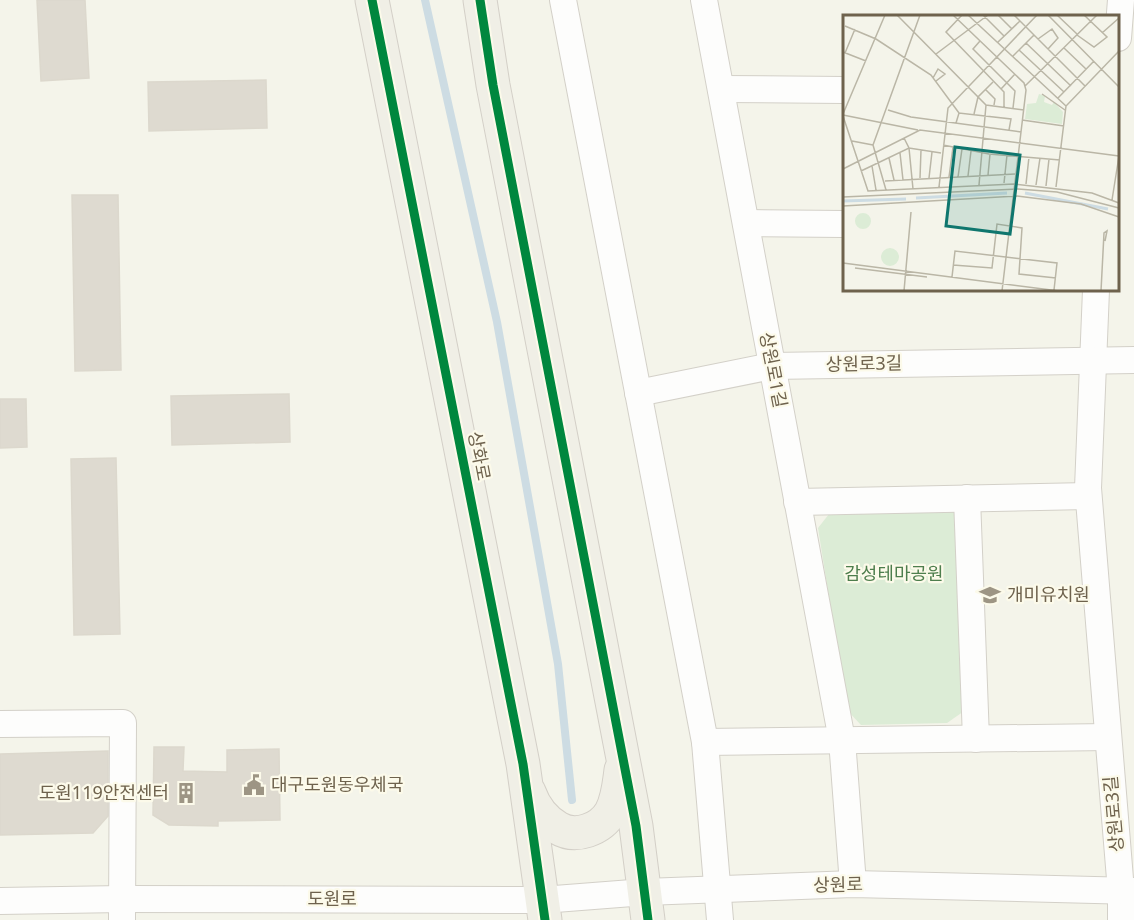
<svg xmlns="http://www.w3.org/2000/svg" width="1134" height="920" viewBox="0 0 1134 920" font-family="'Noto Sans','Noto Sans KR',sans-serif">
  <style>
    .green { fill: #dcecd6 }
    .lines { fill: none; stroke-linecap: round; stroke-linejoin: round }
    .stream { stroke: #cddce3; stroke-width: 8 }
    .building { fill: #dedad0; stroke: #dcd8cd; stroke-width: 1.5 }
    .minor-casing { stroke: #d3d0c8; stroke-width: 28 }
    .major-casing { stroke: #d3cfc7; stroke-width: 35 }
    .minor { stroke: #fdfdfc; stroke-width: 26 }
    .major { stroke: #f0efe6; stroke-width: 33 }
    .cycleway-casing { stroke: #fcfaea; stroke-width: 13 }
    .cycleway { stroke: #00873e; stroke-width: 9 }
    .labels { text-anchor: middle; stroke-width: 4.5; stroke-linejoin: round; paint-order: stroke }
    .street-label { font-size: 18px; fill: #6e624d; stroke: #fcfaea }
    .park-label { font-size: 18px; fill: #4e7e4d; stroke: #fcfaea }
    .poi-label { font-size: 18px; fill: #6e624d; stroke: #fcfaea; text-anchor: start }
    .inset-river { fill: none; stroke: #cddce3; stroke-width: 3 }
    .inset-road { fill: none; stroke: #bab6a6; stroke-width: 1.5 }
    .view { fill: #0f766e; fill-opacity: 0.15; stroke: #0f766e; stroke-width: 3 }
    .inset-edge { fill: none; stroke: #6e624d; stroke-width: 3 }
  </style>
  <rect width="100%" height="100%" fill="#f4f4ea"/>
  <!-- green -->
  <polygon class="green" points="949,504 961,518 967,709 947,723 861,725 847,710 818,528 833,509"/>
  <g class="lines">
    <!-- stream -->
    <polyline class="stream" points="425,0 497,322 558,664 572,800"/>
  </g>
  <!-- building -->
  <g class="building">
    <polygon points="37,0 85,0 89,78 41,81"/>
    <polygon points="266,80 267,128 149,131 148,82"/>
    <polygon points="72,195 118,195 121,370 75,371"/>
    <polygon points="289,394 290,442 172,445 171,396"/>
    <polygon points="0,399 26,399 27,447 0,448"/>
    <polygon points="116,458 120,634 74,635 71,459"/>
    <polygon points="154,747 184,747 183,771 227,772 227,750 279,749 280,820 218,821 218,826 169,825 153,815"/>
    <polygon points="108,751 108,816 93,833 0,835 0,754"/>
  </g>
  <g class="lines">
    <defs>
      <g id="minor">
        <polyline points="563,0 705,742 720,920"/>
        <polyline points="704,0 842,740 853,884"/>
        <polyline points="1118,38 1121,0"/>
        <polyline points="721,89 844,90"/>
        <polyline points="746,223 844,224"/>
        <polyline points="1096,290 1088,488 1121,891 1121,920"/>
        <polyline points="638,393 772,366 1134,360"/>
        <polyline points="967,498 976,739"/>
        <polyline points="797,502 1088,496"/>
        <polyline points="0,724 123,723 122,920"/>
        <polyline points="705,742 1108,737"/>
        <polyline points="0,901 122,899 542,900 645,892 853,884 1134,891"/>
      </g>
      <g id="major">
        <polyline points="372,0 523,764 545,920"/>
        <polyline points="480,0 493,85 636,826 648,920"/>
        <path d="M 529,792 C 534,806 544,820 558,828 C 576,839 601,829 611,812 C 618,799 619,785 621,770"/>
      </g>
    </defs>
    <!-- minor casing -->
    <use href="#minor" class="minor-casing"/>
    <!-- major casing -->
    <use href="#major" class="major-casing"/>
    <!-- minor -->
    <use href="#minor" class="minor"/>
    <!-- major -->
    <use href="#major" class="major"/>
    <defs>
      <g id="cycleway">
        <polyline points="372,0 523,764 545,920"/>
        <polyline points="480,0 493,85 636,826 648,920"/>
      </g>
    </defs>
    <!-- cycleway casing -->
    <use href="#cycleway" class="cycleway-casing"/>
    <!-- cycleway -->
    <use href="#cycleway" class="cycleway"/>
  </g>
  <!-- icons -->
  <defs>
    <symbol id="school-bare" viewBox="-9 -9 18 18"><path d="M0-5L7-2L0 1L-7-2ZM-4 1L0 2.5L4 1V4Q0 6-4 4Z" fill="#9d9584" stroke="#fcfaea" stroke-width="2.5" paint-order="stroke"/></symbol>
    <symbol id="civic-bare" viewBox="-9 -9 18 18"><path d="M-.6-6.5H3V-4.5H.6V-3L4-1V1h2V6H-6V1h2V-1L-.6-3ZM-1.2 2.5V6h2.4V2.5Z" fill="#9d9584" stroke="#fcfaea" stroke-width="2.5" paint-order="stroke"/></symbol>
    <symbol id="building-bare" viewBox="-9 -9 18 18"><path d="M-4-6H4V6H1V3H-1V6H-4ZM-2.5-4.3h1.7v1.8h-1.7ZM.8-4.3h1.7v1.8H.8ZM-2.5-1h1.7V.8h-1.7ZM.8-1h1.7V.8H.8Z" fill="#9d9584" stroke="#fcfaea" stroke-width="2.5" paint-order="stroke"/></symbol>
  </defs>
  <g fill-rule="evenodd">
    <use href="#school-bare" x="975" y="580" width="30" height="30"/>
    <use href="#civic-bare" x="239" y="770" width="30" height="30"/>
    <use href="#building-bare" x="171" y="778" width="30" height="30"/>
  </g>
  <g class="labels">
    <!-- street labels -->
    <g class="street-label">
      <text transform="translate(864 364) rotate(-1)" y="6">상원로3길</text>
      <text transform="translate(773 370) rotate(79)" y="6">상원로1길</text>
      <text transform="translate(479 456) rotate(79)" y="6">상화로</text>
      <text transform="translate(1114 814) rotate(-95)" y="6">상원로3길</text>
      <text transform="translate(838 885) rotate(-1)" y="6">상원로</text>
      <text x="332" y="905">도원로</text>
    </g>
    <!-- park labels -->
    <g class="park-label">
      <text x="894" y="580">감성테마공원</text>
    </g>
    <!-- poi labels -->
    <g class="poi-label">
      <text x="1007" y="601">개미유치원</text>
      <text x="271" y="791">대구도원동우체국</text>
      <text x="169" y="799" text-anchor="end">도원119안전센터</text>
    </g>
  </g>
  <!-- overview -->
  <g transform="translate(843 15)">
    <rect width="276" height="276" fill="#f4f4ea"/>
    <path d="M 196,79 L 202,81 L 201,87 L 209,90 L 211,87 L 220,97 L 219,109 L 182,104 L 184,89 L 193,88 ZM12 206a8 8 0 1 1 16 0a8 8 0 1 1-16 0ZM38 242a9 9 0 1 1 18 0a9 9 0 1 1-18 0Z" fill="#dcecd6"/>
    <path class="inset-river" d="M 182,178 L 265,194M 73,183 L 164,178M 0,186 L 63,184"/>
    <path class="inset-road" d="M 54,0 L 143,90 L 181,95M 110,0 L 181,68 L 183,75 L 159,276M 119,0 L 103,17 L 161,77 L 161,92M 125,0 L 223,91M 140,0 L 161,21M 155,0 L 169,14M 171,0 L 242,71M 205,0 L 276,72M 214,0 L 234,19M 2,11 L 33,24 L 88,60 L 116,98M 259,18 L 276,3M 234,20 L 251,32 L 264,22 L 241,0M 195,24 L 209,14 L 215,23 L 205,34M 137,26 L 130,34 L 172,76 L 170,93M 155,27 L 177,6M 183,28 L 228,71M 221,33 L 243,54M 176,35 L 221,77M 0,37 L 23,46M 2,38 L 12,14M 93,39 L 145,0M 170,41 L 191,20M 90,63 L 95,54 L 102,59 L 93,66M 182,71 L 254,0M 158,74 L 172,59M 143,75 L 152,84 L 151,90M 199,79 L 222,95M 215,83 L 251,46M 45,95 L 68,102 L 178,117M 0,99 L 42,0M 131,99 L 135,82 L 150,67M 0,100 L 75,115M 0,101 L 25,176 L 171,169 L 249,178 L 276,188M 179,105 L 221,111M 113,108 L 116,98 L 168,104 L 166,115M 61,123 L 66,133 L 70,174M 9,126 L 30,130M 30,130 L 77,0M 30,130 L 43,175M 100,130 L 146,139 L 217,145M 57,138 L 60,165M 46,143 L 51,165M 29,151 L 33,175M 0,154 L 77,115 L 276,141M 18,156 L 66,133 L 98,138M 145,160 L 147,139M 125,161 L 128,136M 106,162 L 110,132M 115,162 L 119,134M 77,163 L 78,135M 86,163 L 89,137M 42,166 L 172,159M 161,168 L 164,140M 183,169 L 186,142M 136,170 L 143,90M 193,170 L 197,143M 203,171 L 206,144M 96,172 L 105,93 L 194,0M 213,172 L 223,91 L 276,36M 0,182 L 175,174 L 214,177 L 276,193M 269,185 L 276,141M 0,191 L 174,181 L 238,189 L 276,202M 0,248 L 216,276M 110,250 L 149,253 L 154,209 L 179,213 L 176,259 L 213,263M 12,253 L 84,262M 109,262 L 112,236 L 214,248 L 211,275M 61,276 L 68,197M 258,276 L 261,218 L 264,216 L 262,226"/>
    <path class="view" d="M 112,132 L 177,140 L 167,219 L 103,211 Z"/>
    <rect width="276" height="276" class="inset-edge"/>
  </g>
</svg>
